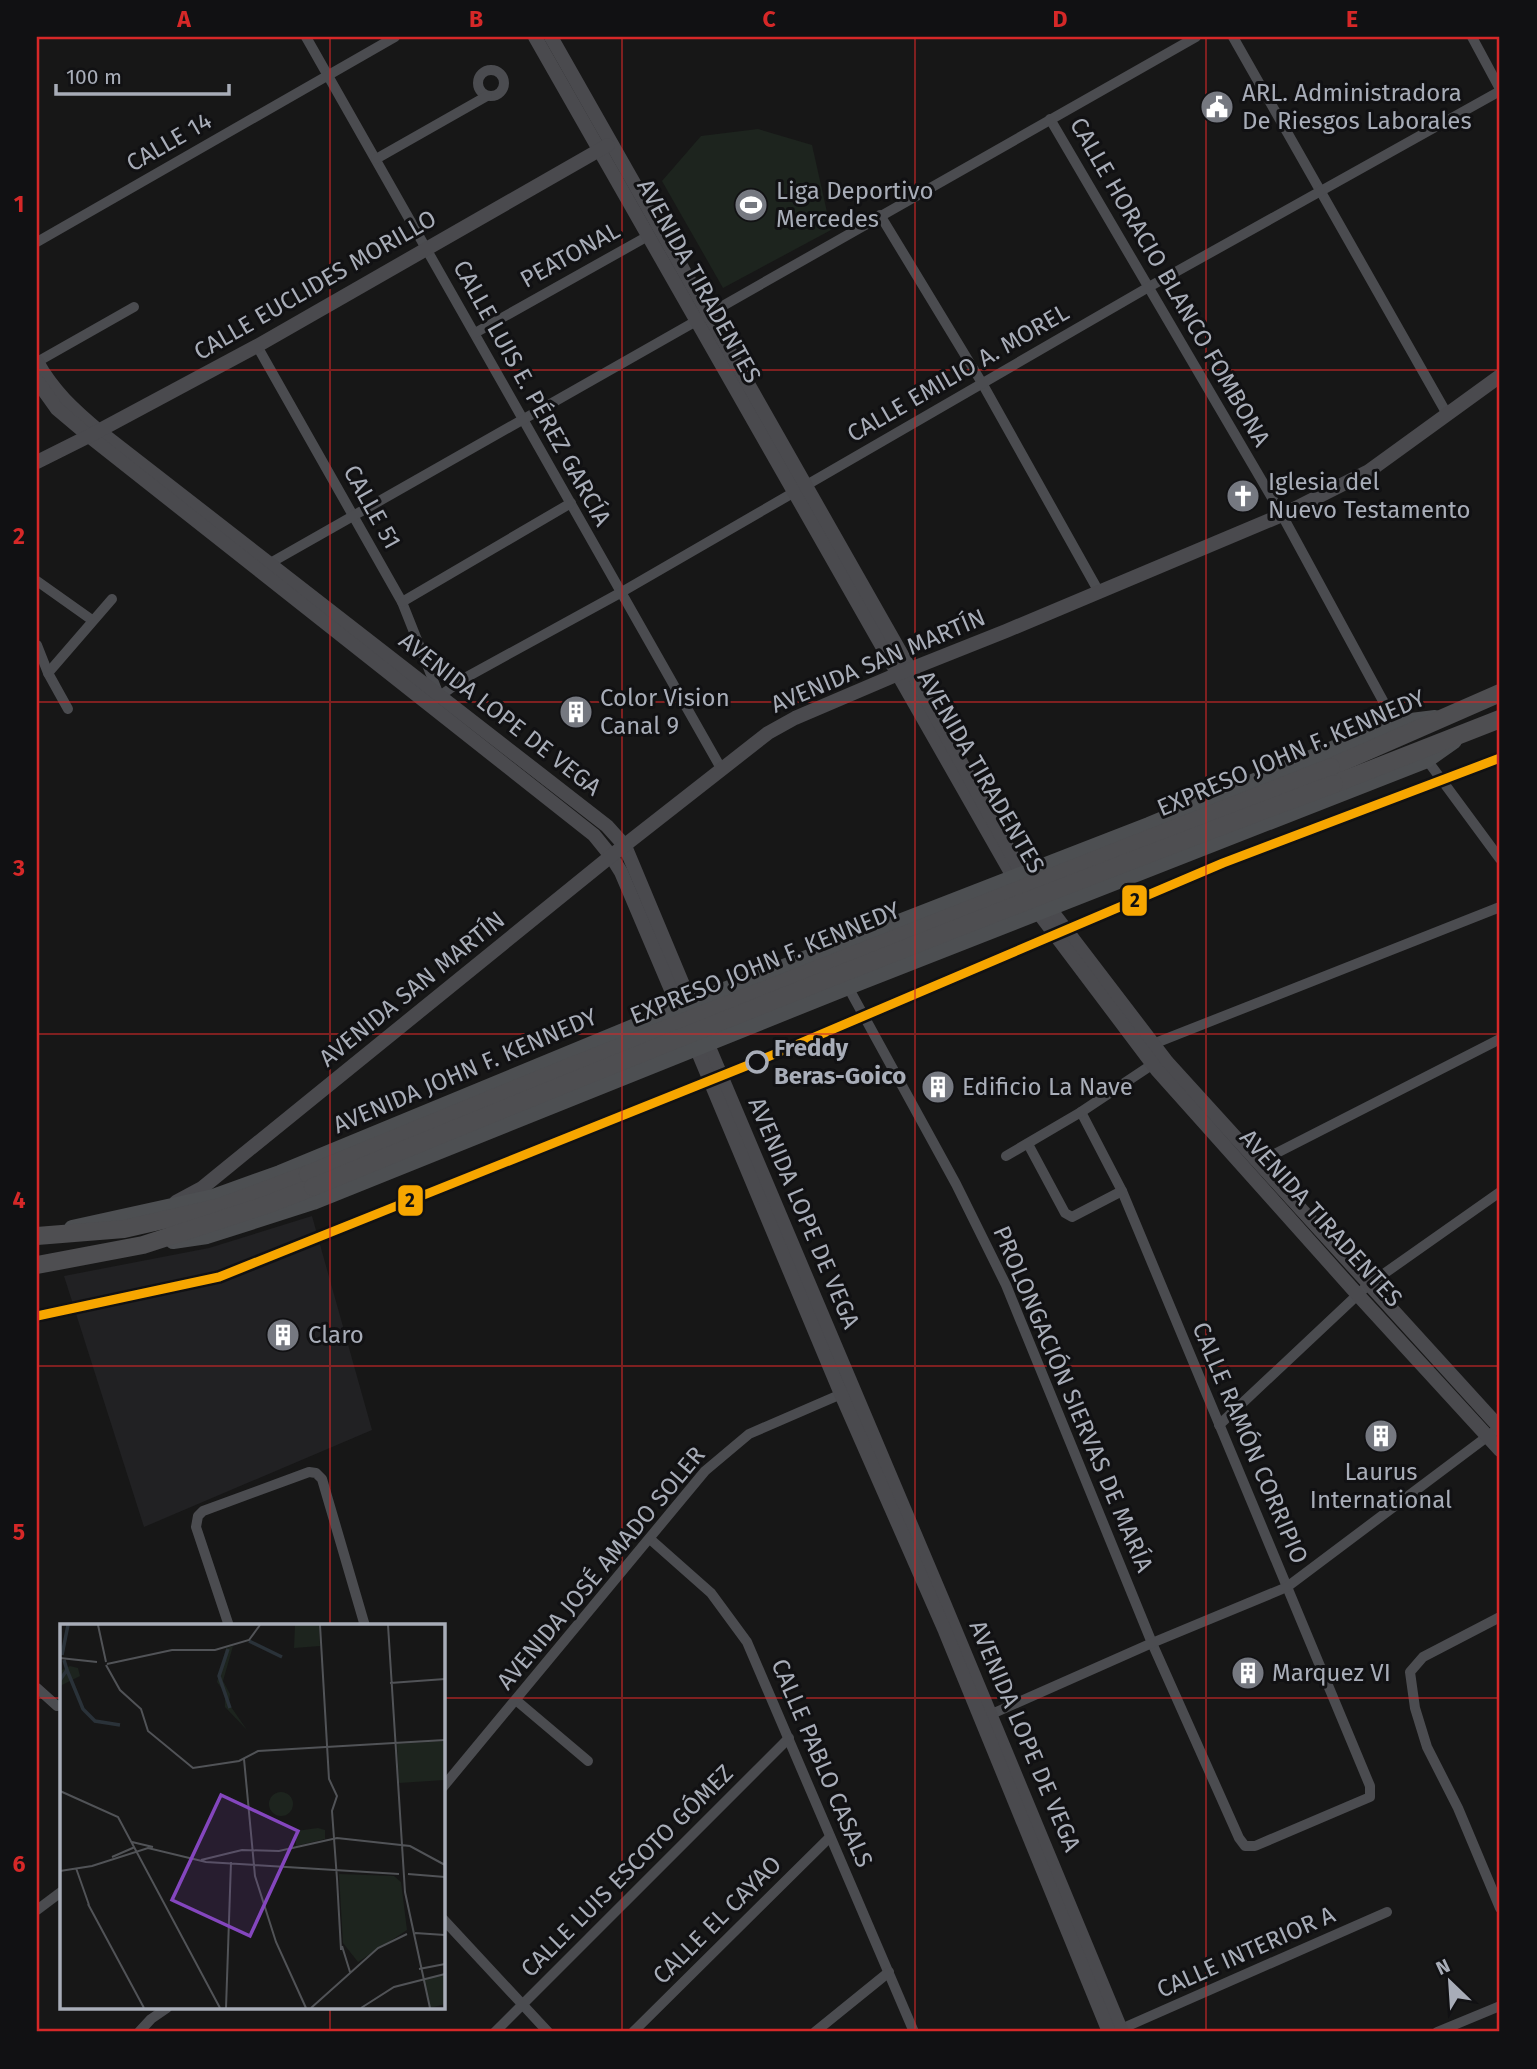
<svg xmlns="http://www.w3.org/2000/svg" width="1537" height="2069" viewBox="0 0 1537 2069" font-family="'Fira Sans',sans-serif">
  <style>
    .built { fill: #212123 }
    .green { fill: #1d241e }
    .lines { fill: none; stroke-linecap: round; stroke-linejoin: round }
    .street { stroke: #4b4c50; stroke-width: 10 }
    .secondary { stroke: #4a4a4e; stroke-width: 14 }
    .primary { stroke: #4d4f52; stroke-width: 16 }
    .highway { stroke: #4e4e51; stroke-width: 18 }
    .highway-bridge { stroke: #4e4e51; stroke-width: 18 }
    .metro-1-casing { stroke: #111113; stroke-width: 14 }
    .metro-1 { stroke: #f7a600; stroke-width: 9 }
    .grid { fill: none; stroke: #d62828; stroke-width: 2; stroke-opacity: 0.55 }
    .stop-dot { fill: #111113; stroke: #a8adb8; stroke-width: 3.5 }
    .labels { text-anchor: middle; stroke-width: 6; stroke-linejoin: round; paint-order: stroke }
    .poi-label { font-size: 24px; fill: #a8adb8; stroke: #111113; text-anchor: start }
    .street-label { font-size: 24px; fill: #a8adb8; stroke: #111113 }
    .stop-label { font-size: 24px; font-weight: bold; fill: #a8adb8; stroke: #111113; text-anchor: start }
    .inset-river { fill: none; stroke: #2a3239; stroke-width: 3.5 }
    .inset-road { fill: none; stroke: #515357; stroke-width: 2 }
    .view { fill: #8446be; fill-opacity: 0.15; stroke: #8446be; stroke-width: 3.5 }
    .inset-edge { fill: none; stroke: #a8adb8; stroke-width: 3.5 }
    .line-badge { stroke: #111113; stroke-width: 2.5 }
    .pale-badge-label { font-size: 19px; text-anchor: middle; font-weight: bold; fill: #111 }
    .neatline { fill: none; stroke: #d62828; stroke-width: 2.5 }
    .grid-label { font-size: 23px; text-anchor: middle; font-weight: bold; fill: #d62828 }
  </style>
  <rect width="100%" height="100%" fill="#171717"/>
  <!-- built -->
  <polygon class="built" points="312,1216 372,1430 144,1527 64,1276 209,1248"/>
  <!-- green -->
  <polygon class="green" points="758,129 812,145 831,230 723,288 662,181 701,136"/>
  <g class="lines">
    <!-- street -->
    <g class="street">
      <polyline points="306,37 722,770"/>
      <polyline points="1233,37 1447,414"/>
      <polyline points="1472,37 1500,89"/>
      <circle cx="491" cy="83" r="13"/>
      <polyline points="1050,119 1282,515 1395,723"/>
      <polyline points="376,159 487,96"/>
      <polyline points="880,215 982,383 1099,592"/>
      <polyline points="37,242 395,37"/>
      <polyline points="475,333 648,236"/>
      <polyline points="257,346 402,602 439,695"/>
      <polyline points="37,362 134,307"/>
      <polyline points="265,566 1196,37"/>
      <polyline points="37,581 92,620"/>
      <polyline points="402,602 571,503"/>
      <polyline points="37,645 48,673 68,709"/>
      <polyline points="48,673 112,599"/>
      <polyline points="437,698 465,678 620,593 1147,288 1500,91"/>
      <polyline points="1427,760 1500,859"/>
      <polyline points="848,987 956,1184 1006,1285 1152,1643 1239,1838 1245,1846 1255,1846 1370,1797 1370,1786 1122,1191 1081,1112"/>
      <polyline points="1153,1044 1500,907"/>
      <polyline points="1028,1144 1065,1213 1072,1217 1122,1191"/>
      <polyline points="1006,1156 1081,1112 1153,1064"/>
      <polyline points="1257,1163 1500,1039"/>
      <polyline points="1219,1425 1368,1285 1500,1192"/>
      <polyline points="650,1539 711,1593 747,1642 914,2032"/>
      <polyline points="1500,1617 1423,1657 1410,1672 1415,1708 1427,1747 1458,1808 1500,1908"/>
      <polyline points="229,1626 196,1527 198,1516 203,1511 309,1472 316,1473 322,1479 365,1626"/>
      <polyline points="37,1688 57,1706 61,1705"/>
      <polyline points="517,1701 588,1761"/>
      <polyline points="985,1717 1152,1643 1287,1587 1500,1427"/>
      <polyline points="443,1787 705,1471 749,1434 846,1392"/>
      <polyline points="37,1910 61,1892"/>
      <polyline points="443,1919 548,2032"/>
      <polyline points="1121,2029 1387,1912"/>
      <polyline points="139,2032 151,2019 167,2008"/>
      <polyline points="495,2032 789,1738"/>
      <polyline points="633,2032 830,1837"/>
      <polyline points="815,2032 889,1972"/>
      <polyline points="1437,2032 1500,2006"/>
    </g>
    <!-- secondary -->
    <g class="secondary">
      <polyline points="535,37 1018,885"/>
      <polyline points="551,37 910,669 1022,874 1029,882"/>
      <path d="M 37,362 C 53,391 74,410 99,431 L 607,826 L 625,846 L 694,1011"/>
      <polyline points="37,381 57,409 89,436 594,835 611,856 621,872 683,1018"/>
      <polyline points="37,462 89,436 257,346 608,145"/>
      <polyline points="1044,901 1167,1062 1500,1428"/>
      <polyline points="1032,904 1157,1070 1358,1295 1500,1450"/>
      <polyline points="703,1033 944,1603 1122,2032"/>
      <polyline points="693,1040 841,1394 945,1631 1109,2032"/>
      <polyline points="176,1202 202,1188 229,1166 611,856 768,733 795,718 898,674 1006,631 1282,515 1369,471 1500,376"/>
    </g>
    <!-- primary -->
    <g class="primary">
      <polyline points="72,1228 213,1197 280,1173 691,1003 1149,825 1395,723 1435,718"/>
      <polyline points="173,1241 207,1236 313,1202 848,987 1427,760 1454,741"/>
    </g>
    <!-- highway -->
    <g class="highway">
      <polyline points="1331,767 1500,693"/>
      <polyline points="1334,784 1500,719"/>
      <polyline points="37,1236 124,1229 220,1207 308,1174"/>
      <polyline points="37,1265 143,1245 266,1205 313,1187"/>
    </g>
    <!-- highway-bridge -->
    <g class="highway-bridge">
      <polyline points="308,1174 574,1065 1331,767"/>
      <path d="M 313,1187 C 651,1048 991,912 1334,784"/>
    </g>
    <defs>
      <polyline id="metro-1" points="37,1316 219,1277 756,1062 1223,863 1500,758"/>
    </defs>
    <!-- metro-1 casing -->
    <use href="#metro-1" class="metro-1-casing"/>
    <!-- metro-1 -->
    <use href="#metro-1" class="metro-1"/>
  </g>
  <!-- grid -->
  <path class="grid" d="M 330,37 L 330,1626M 622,37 L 622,2032M 915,37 L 915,2032M 1206,37 L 1206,2032M 37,370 L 1500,370M 37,702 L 1500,702M 37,1034 L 1500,1034M 37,1366 L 1500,1366M 37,1698 L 61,1698M 443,1698 L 1500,1698M 330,2008 L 330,2032"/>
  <!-- icons -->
  <defs>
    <symbol id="civic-disc" viewBox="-11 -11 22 22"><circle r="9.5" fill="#757880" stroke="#111113"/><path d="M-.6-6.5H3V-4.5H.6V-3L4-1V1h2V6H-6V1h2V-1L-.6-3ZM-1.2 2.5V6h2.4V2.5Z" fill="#fff"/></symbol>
    <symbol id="stadium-disc" viewBox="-11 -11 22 22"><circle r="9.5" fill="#757880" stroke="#111113"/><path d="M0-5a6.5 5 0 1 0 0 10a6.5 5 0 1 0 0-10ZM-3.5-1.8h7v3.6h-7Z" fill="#fff"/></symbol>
    <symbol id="church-disc" viewBox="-11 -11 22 22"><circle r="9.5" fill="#757880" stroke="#111113"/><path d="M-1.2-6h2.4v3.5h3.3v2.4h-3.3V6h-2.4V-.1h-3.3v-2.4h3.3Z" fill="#fff"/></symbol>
    <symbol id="building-disc" viewBox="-11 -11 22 22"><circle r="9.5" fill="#757880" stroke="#111113"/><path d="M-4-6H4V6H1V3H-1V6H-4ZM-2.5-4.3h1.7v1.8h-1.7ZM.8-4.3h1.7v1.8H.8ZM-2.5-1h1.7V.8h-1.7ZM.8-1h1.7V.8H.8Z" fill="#fff"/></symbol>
  </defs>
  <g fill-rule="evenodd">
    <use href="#civic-disc" x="1198" y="88" width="38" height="38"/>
    <use href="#stadium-disc" x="732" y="186" width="38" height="38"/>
    <use href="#church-disc" x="1224" y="477" width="38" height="38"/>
    <use href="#building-disc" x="557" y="693" width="38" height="38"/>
    <use href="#building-disc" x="919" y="1068" width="38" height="38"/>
    <use href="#building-disc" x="264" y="1316" width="38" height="38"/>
    <use href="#building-disc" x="1362" y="1417" width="38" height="38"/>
    <use href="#building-disc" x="1229" y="1654" width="38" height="38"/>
  </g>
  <!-- markers -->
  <circle class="stop-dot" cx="757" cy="1062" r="10"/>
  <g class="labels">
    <!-- poi labels -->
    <g class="poi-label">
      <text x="1242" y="101">ARL. Administradora<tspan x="1242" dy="28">De Riesgos Laborales</tspan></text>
      <text x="776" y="199">Liga Deportivo<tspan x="776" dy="28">Mercedes</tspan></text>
      <text x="1268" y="490">Iglesia del<tspan x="1268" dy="28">Nuevo Testamento</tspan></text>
      <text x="600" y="706">Color Vision<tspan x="600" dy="28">Canal 9</tspan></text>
      <text x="962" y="1095">Edificio La Nave</text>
      <text x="308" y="1343">Claro</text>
      <text x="1381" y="1480" text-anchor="middle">Laurus<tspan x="1381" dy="28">International</tspan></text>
      <text x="1272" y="1681">Marquez VI</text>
    </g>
    <!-- street labels -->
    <g class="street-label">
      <text transform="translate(169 142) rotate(-30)" y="8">CALLE 14</text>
      <text transform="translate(570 255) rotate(-29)" y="8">PEATONAL</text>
      <text transform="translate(699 281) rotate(61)" y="8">AVENIDA TIRADENTES</text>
      <text transform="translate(1170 282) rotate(60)" y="8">CALLE HORACIO BLANCO FOMBONA</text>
      <text transform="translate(315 285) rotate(-30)" y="8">CALLE EUCLIDES MORILLO</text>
      <text transform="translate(958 373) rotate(-30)" y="8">CALLE EMILIO A. MOREL</text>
      <text transform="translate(532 393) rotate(61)" y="8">CALLE LUIS E. PÉREZ GARCÍA</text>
      <text transform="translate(372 507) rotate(61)" y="8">CALLE 51</text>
      <text transform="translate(878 661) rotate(-23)" y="8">AVENIDA SAN MARTÍN</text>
      <text transform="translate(500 714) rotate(38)" y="8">AVENIDA LOPE DE VEGA</text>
      <text transform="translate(1291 753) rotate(-23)" y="8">EXPRESO JOHN F. KENNEDY</text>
      <text transform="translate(981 772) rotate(60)" y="8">AVENIDA TIRADENTES</text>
      <text transform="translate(765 963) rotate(-22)" y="8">EXPRESO JOHN F. KENNEDY</text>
      <text transform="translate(412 989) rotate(-39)" y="8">AVENIDA SAN MARTÍN</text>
      <text transform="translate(465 1071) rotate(-23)" y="8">AVENIDA JOHN F. KENNEDY</text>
      <text transform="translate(804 1213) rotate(67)" y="8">AVENIDA LOPE DE VEGA</text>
      <text transform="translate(1321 1218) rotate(48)" y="8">AVENIDA TIRADENTES</text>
      <text transform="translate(1073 1399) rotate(67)" y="8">PROLONGACIÓN SIERVAS DE MARÍA</text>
      <text transform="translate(1250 1443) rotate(67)" y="8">CALLE RAMÓN CORRIPIO</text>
      <text transform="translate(601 1568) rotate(-50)" y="8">AVENIDA JOSÉ AMADO SOLER</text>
      <text transform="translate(1025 1736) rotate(67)" y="8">AVENIDA LOPE DE VEGA</text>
      <text transform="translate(822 1763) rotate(67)" y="8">CALLE PABLO CASALS</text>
      <text transform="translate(627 1871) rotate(-45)" y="8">CALLE LUIS ESCOTO GÓMEZ</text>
      <text transform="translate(717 1920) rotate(-45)" y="8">CALLE EL CAYAO</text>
      <text transform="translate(1246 1952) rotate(-24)" y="8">CALLE INTERIOR A</text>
    </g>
    <!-- stop labels -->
    <g class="stop-label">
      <text x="774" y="1056">Freddy<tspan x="774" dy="28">Beras-Goico</tspan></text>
    </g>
  </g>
  <!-- overview -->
  <g transform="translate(60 1624)">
    <rect width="385" height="385" fill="#171717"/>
    <path d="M 235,1 L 259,1 L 260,22 L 234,24 ZM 173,22 L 163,57 L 170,70 L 169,80 L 187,106 L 165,83 L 165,69 L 157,58 L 166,24 ZM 10,42 L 18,44 L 20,52 L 0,62 L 0,47 ZM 385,117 L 385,156 L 339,159 L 337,120 ZM209 180a12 12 0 1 1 24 0a12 12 0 1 1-24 0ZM 258,204 L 265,206 L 265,215 L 236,222 L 236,207 ZM 279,250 L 334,252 L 341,258 L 347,306 L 298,338 L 283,319 ZM 385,350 L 385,380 L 370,384 L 363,356 Z" fill="#1d241e"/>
    <path class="inset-river" d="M 189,17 L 222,33M 168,25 L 159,52 L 170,84M 2,31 L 8,1M 7,46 L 23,85 L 35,97 L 60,101M 0,56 L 7,46 L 4,36"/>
    <path class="inset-road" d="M 38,1 L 46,38M 260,1 L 269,155 L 277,172 L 272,187 L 277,255M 328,1 L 345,268 L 370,384M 0,34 L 37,38M 47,40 L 112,26 L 155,26 L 189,16 L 200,1M 46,41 L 60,66 L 81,85 L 88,107 L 133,144 L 179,137 L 198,127 L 385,116M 330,59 L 385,55M 184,135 L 195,252 L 216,318 L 246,384M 0,167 L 58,193 L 160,384M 72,218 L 93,223M 52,233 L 75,223M 141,236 L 182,226 L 219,227 L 277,214 L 350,222 L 385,241M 16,244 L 29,281M 0,247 L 32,242 L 88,224 L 146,238 L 339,250M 348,250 L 385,253M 277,255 L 281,326M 28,280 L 84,384M 355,309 L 385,311M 282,322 L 290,348M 359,345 L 385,340M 166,384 L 171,238M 251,384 L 318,324 L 347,310M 301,384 L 334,363 L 385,350"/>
    <path class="view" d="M 161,171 L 238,207 L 190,312 L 112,276 Z"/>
    <rect width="385" height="385" class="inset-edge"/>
  </g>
  <g class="line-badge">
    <rect x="1121" y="884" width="27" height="33" rx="7" fill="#f7a600"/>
    <rect x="397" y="1184" width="27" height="33" rx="7" fill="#f7a600"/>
  </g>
  <g class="pale-badge-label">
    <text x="1135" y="907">2</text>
    <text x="410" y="1207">2</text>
  </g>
  <!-- border -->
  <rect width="1537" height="2069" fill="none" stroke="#111113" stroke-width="77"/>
  <!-- north arrow -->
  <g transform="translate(1450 1982) rotate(335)" stroke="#111113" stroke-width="5" paint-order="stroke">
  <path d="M0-5L12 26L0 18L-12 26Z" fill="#a8adb8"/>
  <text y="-10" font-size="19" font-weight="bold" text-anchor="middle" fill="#a8adb8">N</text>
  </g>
  <!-- scale -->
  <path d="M56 84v10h173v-10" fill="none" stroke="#a8adb8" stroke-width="3.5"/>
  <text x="66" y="84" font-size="21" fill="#a8adb8" stroke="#111113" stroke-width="5" paint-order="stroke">100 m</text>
  <rect x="38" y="38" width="1460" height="1992" class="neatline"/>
  <g class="grid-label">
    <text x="184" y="27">A</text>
    <text x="476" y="27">B</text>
    <text x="769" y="27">C</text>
    <text x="1060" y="27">D</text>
    <text x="1352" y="27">E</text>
    <text x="19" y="212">1</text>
    <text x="19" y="544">2</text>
    <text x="19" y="876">3</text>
    <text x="19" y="1208">4</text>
    <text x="19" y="1540">5</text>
    <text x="19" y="1872">6</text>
  </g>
</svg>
